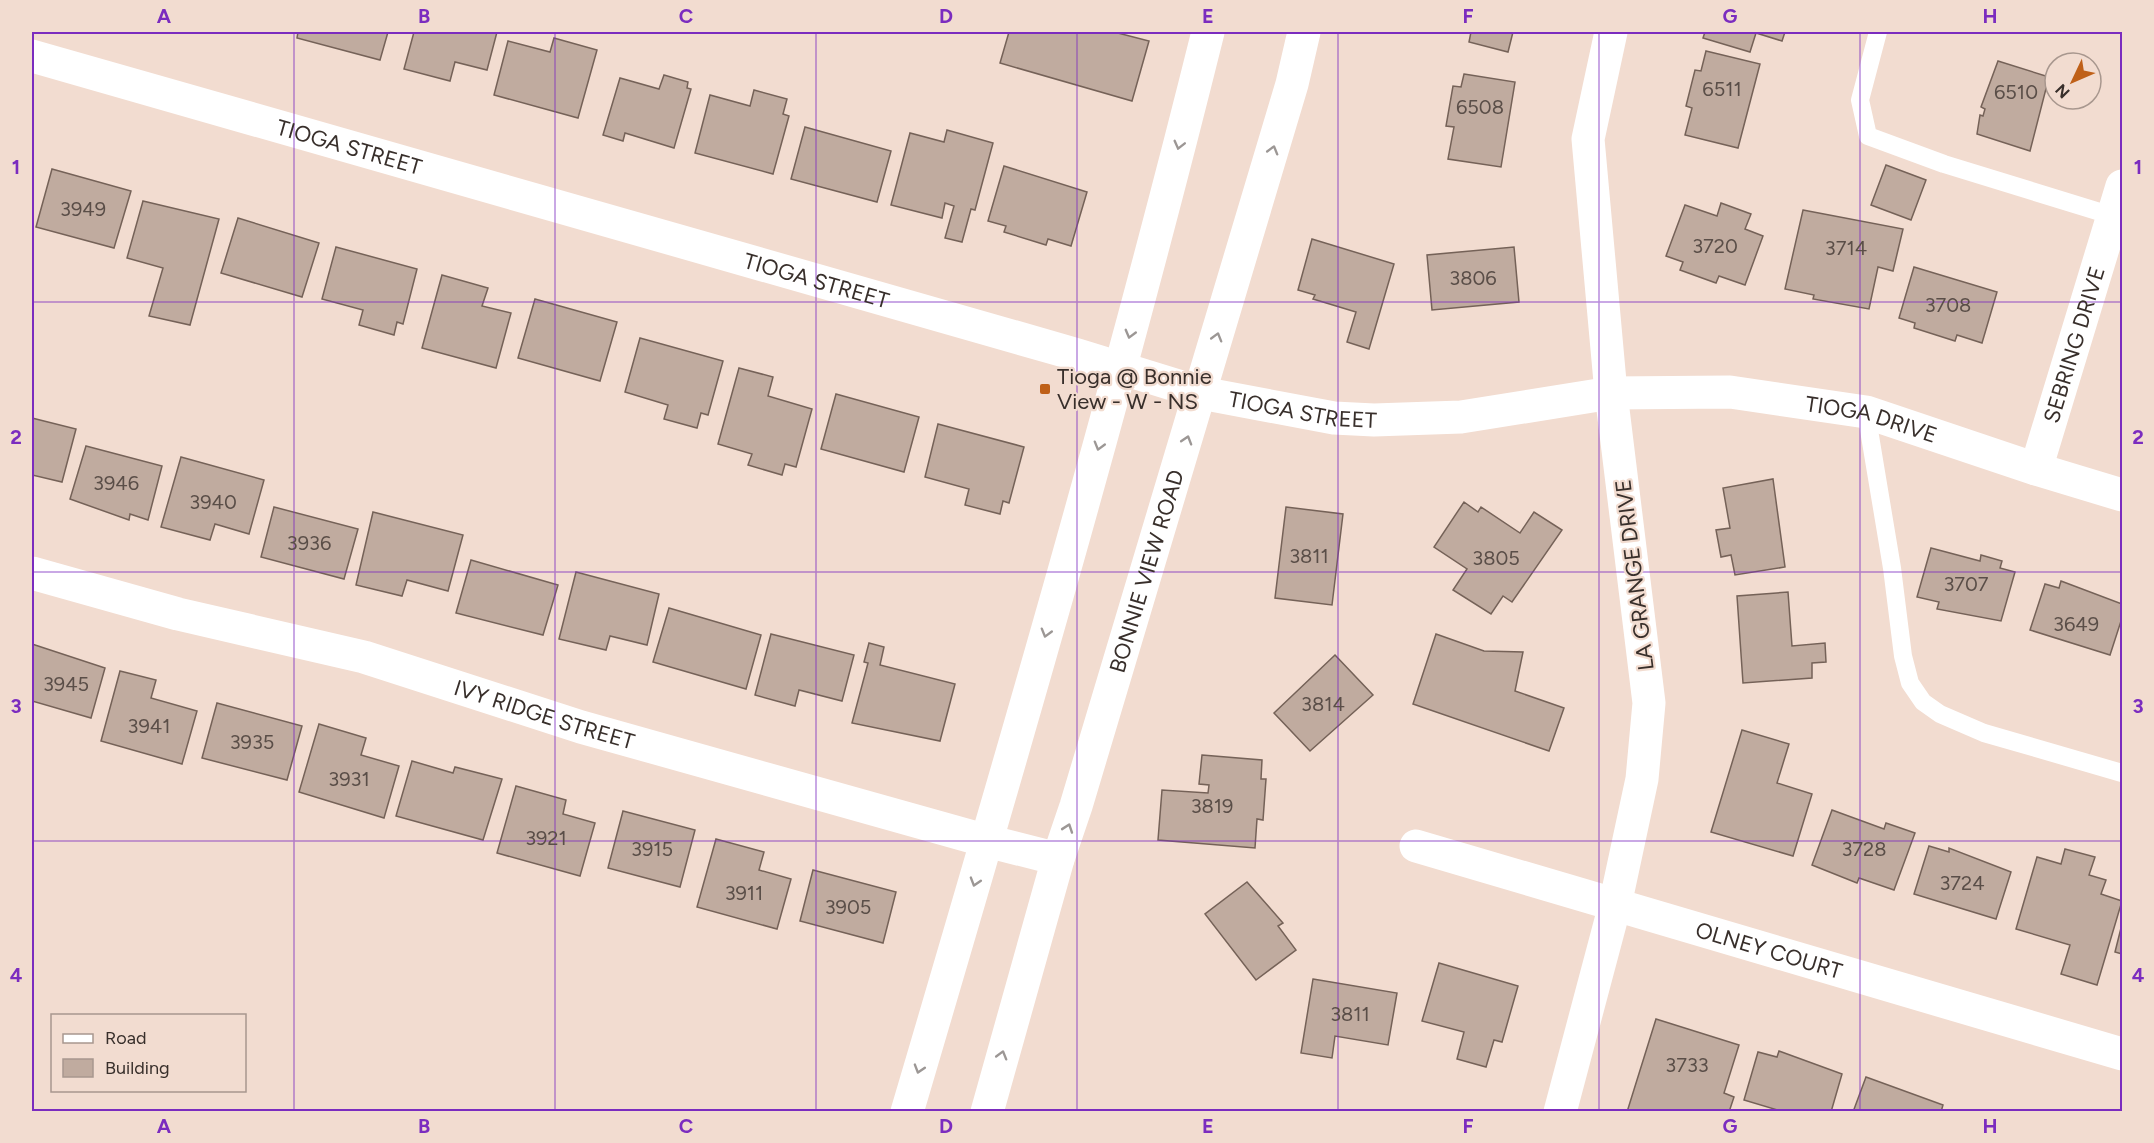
<svg xmlns="http://www.w3.org/2000/svg" width="2154" height="1143" viewBox="0 0 2154 1143" font-family="Figtree,sans-serif">
  <style>
    .building { fill: #c0ab9f; stroke: #756258; stroke-width: 1.5 }
    .lines { fill: none; stroke-linecap: round; stroke-linejoin: round }
    .lane { stroke: #fff; stroke-width: 18 }
    .street { stroke: #fff; stroke-width: 33 }
    .secondary { stroke: #fff; stroke-width: 33 }
    .oneway { stroke: #9c9795 }
    .grid { fill: none; stroke: #7b2cbf; stroke-width: 1.5; stroke-opacity: 0.55 }
    .poi-dot { fill: #bf6018; stroke: #f2dcd0; stroke-width: 2 }
    .labels { text-anchor: middle; stroke-width: 4.5; stroke-linejoin: round; paint-order: stroke }
    .number-label { font-size: 20px; fill: #5a4e48 }
    .street-label { font-size: 22px; fill: #382f2b; stroke: #f2dcd0 }
    .poi-label { font-size: 22px; fill: #382f2b; stroke: #f2dcd0; text-anchor: start }
    .neatline { fill: none; stroke: #7b2cbf; stroke-width: 2 }
    .grid-label { font-size: 20px; text-anchor: middle; font-weight: bold; fill: #7b2cbf }
  </style>
  <rect width="100%" height="100%" fill="#f2dcd0"/>
  <!-- building -->
  <g class="building">
    <polygon points="298,32 388,32 380,60 297,38"/>
    <polygon points="414,32 497,32 487,70 455,62 450,81 404,69"/>
    <polygon points="1009,32 1114,32 1149,41 1132,101 1000,63"/>
    <polygon points="1471,32 1513,32 1508,52 1469,42"/>
    <polygon points="1705,32 1785,32 1782,41 1756,33 1750,52 1703,38"/>
    <polygon points="554,38 597,50 578,118 494,95 508,41 550,52"/>
    <polygon points="1706,51 1760,64 1738,148 1685,135 1692,108 1686,106 1695,70 1701,71"/>
    <polygon points="1998,61 2049,77 2030,151 1977,134 1980,115 1983,116 1985,109 1981,107"/>
    <polygon points="1464,74 1515,82 1501,167 1448,159 1454,127 1446,126 1453,86 1461,87"/>
    <polygon points="664,75 688,82 687,88 691,89 674,148 625,133 623,141 603,135 620,78 659,89"/>
    <polygon points="754,90 787,99 783,114 789,116 773,174 695,153 710,95 750,106"/>
    <polygon points="805,127 891,151 877,202 791,179"/>
    <polygon points="947,130 993,143 975,210 971,209 962,242 945,238 954,206 945,203 942,218 891,205 910,133 944,142"/>
    <polygon points="1886,165 1926,180 1911,220 1871,205"/>
    <polygon points="1004,166 1087,192 1071,246 1048,239 1046,245 1004,232 1006,226 988,221"/>
    <polygon points="52,169 131,191 114,248 36,227"/>
    <polygon points="143,201 219,219 190,325 149,316 163,268 127,258"/>
    <polygon points="1721,203 1751,214 1745,229 1763,236 1745,285 1719,276 1716,283 1680,270 1683,262 1666,256 1685,205 1717,216"/>
    <polygon points="1803,210 1903,229 1893,271 1878,267 1869,309 1813,299 1814,295 1785,289"/>
    <polygon points="238,218 319,243 302,297 221,273"/>
    <polygon points="1312,239 1394,264 1369,349 1347,342 1356,312 1313,299 1315,295 1298,290"/>
    <polygon points="336,247 417,269 403,324 397,322 394,335 359,325 363,310 322,299"/>
    <polygon points="1514,247 1519,302 1432,310 1427,255"/>
    <polygon points="1914,267 1997,292 1982,343 1957,335 1955,341 1914,328 1915,323 1899,318"/>
    <polygon points="442,275 488,288 482,306 511,313 496,368 422,348"/>
    <polygon points="535,299 617,322 600,381 518,358"/>
    <polygon points="640,338 723,361 708,415 701,413 697,428 664,419 668,405 625,392"/>
    <polygon points="739,368 773,377 768,396 812,409 796,467 785,464 782,475 748,465 752,454 718,444"/>
    <polygon points="836,394 919,417 904,472 821,449"/>
    <polygon points="32,418 76,429 62,482 32,475"/>
    <polygon points="938,424 1024,447 1009,503 1003,501 1000,514 965,505 969,489 925,477"/>
    <polygon points="86,446 162,466 148,520 130,514 129,520 70,499"/>
    <polygon points="181,457 264,480 249,534 215,524 210,540 161,527"/>
    <polygon points="1773,479 1785,567 1735,575 1731,555 1721,557 1716,530 1730,528 1723,488"/>
    <polygon points="1464,502 1478,512 1481,507 1520,533 1534,512 1562,530 1512,602 1503,596 1491,614 1453,590 1467,569 1434,547"/>
    <polygon points="274,507 358,529 344,579 261,557"/>
    <polygon points="1286,507 1343,514 1332,605 1275,598"/>
    <polygon points="373,512 463,535 448,591 407,580 402,596 356,585"/>
    <polygon points="1931,548 1980,561 1981,555 2002,561 2000,568 2015,572 2001,621 1937,609 1939,602 1917,597"/>
    <polygon points="471,560 558,585 543,635 456,613"/>
    <polygon points="576,572 659,594 647,645 610,636 606,650 559,639"/>
    <polygon points="2061,581 2122,604 2122,618 2110,655 2030,630 2045,584 2059,588"/>
    <polygon points="1788,592 1792,646 1825,643 1826,662 1812,663 1812,678 1743,683 1737,596"/>
    <polygon points="669,608 761,635 746,689 653,662"/>
    <polygon points="771,634 854,655 842,701 799,690 795,706 755,695"/>
    <polygon points="1436,634 1484,651 1523,652 1515,691 1564,708 1549,751 1413,704"/>
    <polygon points="869,643 884,647 880,665 955,684 940,741 852,723 868,663 864,662"/>
    <polygon points="32,644 105,668 91,718 32,701"/>
    <polygon points="1335,655 1373,695 1310,751 1274,713"/>
    <polygon points="120,671 156,680 151,698 197,711 182,764 101,741"/>
    <polygon points="217,703 302,726 287,780 202,758"/>
    <polygon points="319,724 366,738 361,755 399,766 384,818 299,792"/>
    <polygon points="1742,730 1789,744 1777,783 1812,794 1793,856 1711,832"/>
    <polygon points="1202,755 1262,760 1261,779 1266,779 1263,820 1257,819 1255,848 1158,840 1162,790 1208,793 1209,785 1199,784"/>
    <polygon points="412,761 453,773 455,767 502,779 483,840 396,816"/>
    <polygon points="516,786 566,800 563,814 595,823 580,876 497,853"/>
    <polygon points="1832,810 1884,829 1886,823 1915,833 1894,890 1859,878 1857,883 1812,865"/>
    <polygon points="623,811 695,830 680,887 608,868"/>
    <polygon points="716,839 764,852 759,870 791,879 777,929 697,907"/>
    <polygon points="1929,846 1949,852 1949,848 2011,872 1996,919 1914,894"/>
    <polygon points="2065,849 2095,857 2089,875 2106,880 2101,894 2122,901 2097,985 2061,974 2070,945 2016,929 2037,857 2061,864"/>
    <polygon points="813,870 896,892 883,943 800,921"/>
    <polygon points="1247,882 1283,923 1278,926 1296,950 1256,980 1205,914"/>
    <polygon points="2122,924 2122,954 2115,952"/>
    <polygon points="1439,963 1518,986 1502,1042 1494,1040 1486,1067 1457,1059 1464,1032 1422,1021"/>
    <polygon points="1313,979 1397,993 1388,1045 1335,1036 1332,1058 1301,1053"/>
    <polygon points="1656,1019 1739,1045 1724,1093 1734,1097 1729,1112 1627,1112"/>
    <polygon points="1779,1051 1842,1074 1831,1112 1784,1112 1744,1100 1758,1052 1777,1057"/>
    <polygon points="1866,1077 1943,1105 1941,1112 1853,1112"/>
  </g>
  <g class="lines">
    <!-- lane -->
    <g class="lane">
      <polyline points="1878,32 1860,100 1868,136 1944,164 2113,216"/>
      <polyline points="1866,412 1892,568 1903,656 1910,683 1923,702 1940,714 1984,733 2122,773"/>
    </g>
    <!-- street -->
    <g class="street">
      <path id="s1" d="M 2036,469 L 2122,186"/>
      <path id="s2" d="M 32,573 L 178,614 L 364,657 L 581,727 L 987,841 L 1058,859"/>
      <path id="s3" d="M 1416,846 L 2122,1054"/>
      <polyline points="1560,1112 1615,905 1642,779 1649,703 1611,393 1588,139 1611,32"/>
    </g>
    <!-- secondary -->
    <g class="secondary">
      <path id="s4" d="M 32,56 L 1078,355 L 1201,393 L 1334,418 L 1374,420 L 1461,417 L 1611,393 L 1730,392 L 1866,412 L 2036,469 L 2122,495"/>
      <path d="M 907,1112 C 1013,753 1118,394 1208,32"/>
      <path id="s5" d="M 987,1112 L 1058,859 L 1076,806 L 1292,84 L 1304,32"/>
    </g>
  </g>
  <!-- one-way arrows -->
  <defs><path id="oneway-chevron" d="M-2-3.5L2.5 0L-2 3.5" fill="none" stroke-width="1.6" stroke-linecap="round" stroke-linejoin="round" transform="scale(1.5)"/></defs>
  <g class="oneway">
    <use href="#oneway-chevron" transform="translate(1179 145) rotate(104)"/>
    <use href="#oneway-chevron" transform="translate(1273 150) rotate(-74)"/>
    <use href="#oneway-chevron" transform="translate(1130 334) rotate(105)"/>
    <use href="#oneway-chevron" transform="translate(1217 337) rotate(-74)"/>
    <use href="#oneway-chevron" transform="translate(1187 440) rotate(-73)"/>
    <use href="#oneway-chevron" transform="translate(1099 446) rotate(106)"/>
    <use href="#oneway-chevron" transform="translate(1046 633) rotate(106)"/>
    <use href="#oneway-chevron" transform="translate(1068 828) rotate(-71)"/>
    <use href="#oneway-chevron" transform="translate(975 882) rotate(107)"/>
    <use href="#oneway-chevron" transform="translate(1002 1055) rotate(-74)"/>
    <use href="#oneway-chevron" transform="translate(919 1069) rotate(107)"/>
  </g>
  <!-- grid -->
  <path class="grid" d="M 294,32 L 294,1112M 555,32 L 555,1112M 816,32 L 816,1112M 1077,32 L 1077,1112M 1338,32 L 1338,1112M 1599,32 L 1599,1112M 1860,32 L 1860,1112M 32,302 L 2122,302M 32,572 L 2122,572M 32,841 L 2122,841"/>
  <!-- markers -->
  <rect class="poi-dot" x="1039" y="383" width="12" height="12" rx="3"/>
  <g class="labels">
    <!-- number labels -->
    <g class="number-label">
      <text x="1722" y="96">6511</text>
      <text x="2016" y="99">6510</text>
      <text x="1480" y="114">6508</text>
      <text x="83" y="216">3949</text>
      <text x="1715" y="253">3720</text>
      <text x="1846" y="255">3714</text>
      <text x="1473" y="285">3806</text>
      <text x="1948" y="312">3708</text>
      <text x="116" y="490">3946</text>
      <text x="213" y="509">3940</text>
      <text x="309" y="550">3936</text>
      <text x="1309" y="563">3811</text>
      <text x="1496" y="565">3805</text>
      <text x="1966" y="591">3707</text>
      <text x="2076" y="631">3649</text>
      <text x="66" y="691">3945</text>
      <text x="1323" y="711">3814</text>
      <text x="149" y="733">3941</text>
      <text x="252" y="749">3935</text>
      <text x="349" y="786">3931</text>
      <text x="1212" y="813">3819</text>
      <text x="546" y="845">3921</text>
      <text x="652" y="856">3915</text>
      <text x="1864" y="856">3728</text>
      <text x="1962" y="890">3724</text>
      <text x="744" y="900">3911</text>
      <text x="848" y="914">3905</text>
      <text x="1350" y="1021">3811</text>
      <text x="1687" y="1072">3733</text>
    </g>
    <!-- street labels -->
    <g class="street-label">
      <text dy="8" stroke="none"><textPath href="#s4" startOffset="330">TIOGA STREET</textPath></text>
      <text dy="8" stroke="none"><textPath href="#s4" startOffset="816">TIOGA STREET</textPath></text>
      <text dy="8" stroke="none"><textPath href="#s1" startOffset="130">SEBRING DRIVE</textPath></text>
      <text dy="8" stroke="none"><textPath href="#s4" startOffset="1320">TIOGA STREET</textPath></text>
      <text dy="8" stroke="none"><textPath href="#s4" startOffset="1894">TIOGA DRIVE</textPath></text>
      <text dy="8" stroke="none"><textPath href="#s5" startOffset="564">BONNIE VIEW ROAD</textPath></text>
      <text transform="translate(1634 575) rotate(-97)" y="8">LA GRANGE DRIVE</text>
      <text dy="8" stroke="none"><textPath href="#s2" startOffset="532">IVY RIDGE STREET</textPath></text>
      <text dy="8" stroke="none"><textPath href="#s3" startOffset="368">OLNEY COURT</textPath></text>
    </g>
    <!-- poi labels -->
    <g class="poi-label">
      <text x="1057" y="384">Tioga @ Bonnie<tspan x="1057" dy="25">View - W - NS</tspan></text>
    </g>
  </g>
  <!-- border -->
  <rect width="2154" height="1143" fill="none" stroke="#f2dcd0" stroke-width="66"/>
  <!-- legend -->
  <rect x="51" y="1014" width="195" height="78" fill="#f2dcd0" stroke="#a8978e" stroke-width="1.5"/>
  <rect x="63" y="1034" width="30" height="9" fill="#ffffff" stroke="#a8978e" stroke-width="1.5"/>
  <text x="105" y="1044" font-size="18" fill="#382f2b">Road</text>
  <rect x="63" y="1059" width="30" height="18" fill="#c0ab9f" stroke="#a8978e" stroke-width="1.5"/>
  <text x="105" y="1074" font-size="18" fill="#382f2b">Building</text>
  <!-- north arrow -->
  <g transform="translate(2073 81) rotate(226)"><circle r="28" fill="#f2dcd0" stroke="#a8978e" stroke-width="1.5"/>
  <path d="M0-4.5L10 22L0 15L-10 22Z" fill="#bf6018"/>
  <text y="-9" font-size="16" font-weight="bold" text-anchor="middle" fill="#382f2b">N</text>
  </g>
  <rect x="33" y="33" width="2088" height="1077" class="neatline"/>
  <g class="grid-label">
    <text x="164" y="23">A</text>
    <text x="424" y="23">B</text>
    <text x="686" y="23">C</text>
    <text x="946" y="23">D</text>
    <text x="1208" y="23">E</text>
    <text x="1468" y="23">F</text>
    <text x="1730" y="23">G</text>
    <text x="1990" y="23">H</text>
    <text x="16" y="174">1</text>
    <text x="2138" y="174">1</text>
    <text x="16" y="444">2</text>
    <text x="2138" y="444">2</text>
    <text x="16" y="713">3</text>
    <text x="2138" y="713">3</text>
    <text x="16" y="982">4</text>
    <text x="2138" y="982">4</text>
    <text x="164" y="1133">A</text>
    <text x="424" y="1133">B</text>
    <text x="686" y="1133">C</text>
    <text x="946" y="1133">D</text>
    <text x="1208" y="1133">E</text>
    <text x="1468" y="1133">F</text>
    <text x="1730" y="1133">G</text>
    <text x="1990" y="1133">H</text>
  </g>
</svg>
